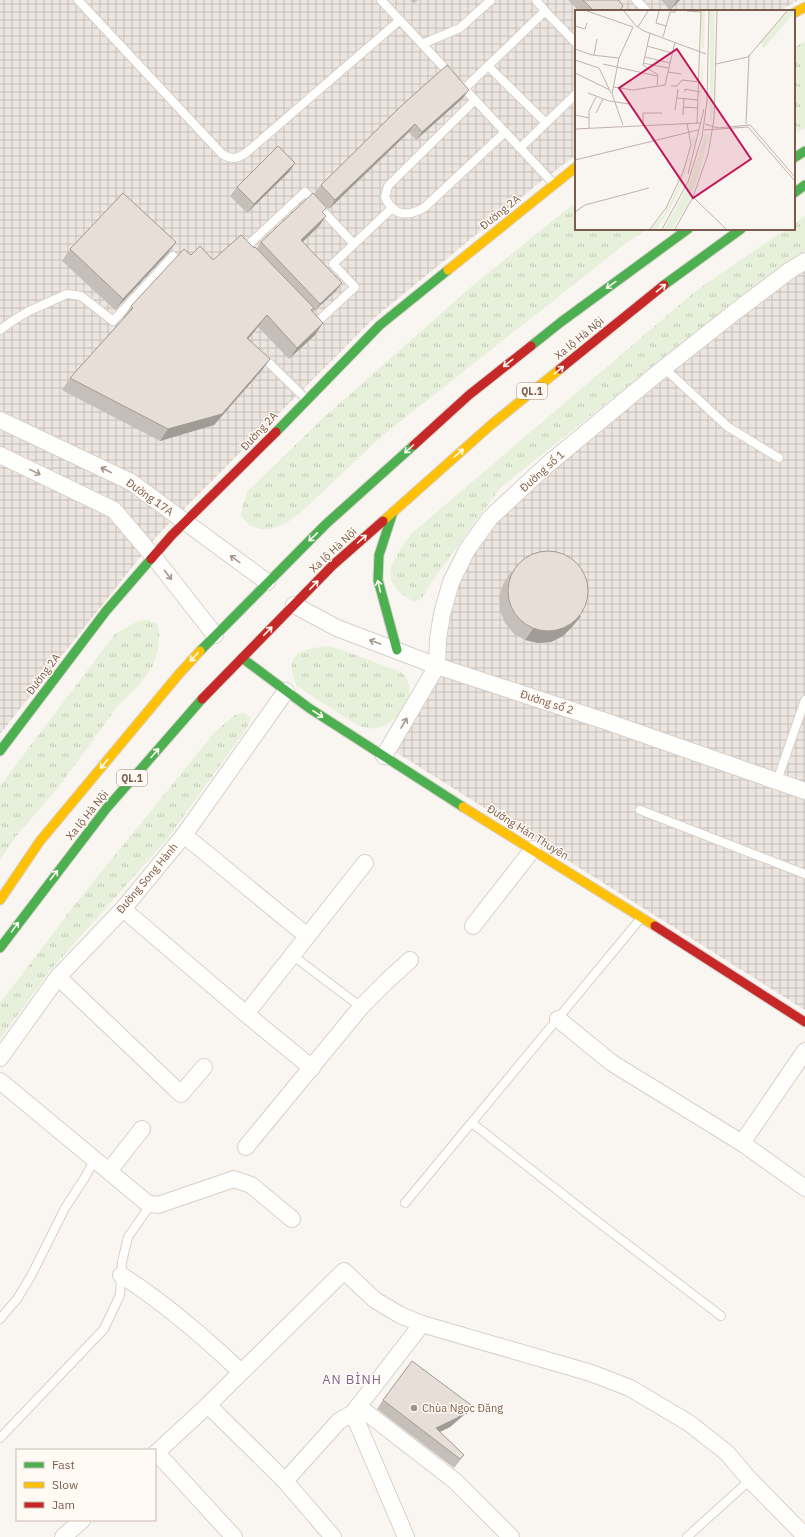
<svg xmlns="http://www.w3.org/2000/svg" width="805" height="1537" viewBox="0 0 805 1537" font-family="'IBM Plex Sans',sans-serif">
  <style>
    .industrial { fill: url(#industrial-grid) }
    .grass { fill: url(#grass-tufts) }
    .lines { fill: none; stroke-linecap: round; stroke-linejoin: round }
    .lane-casing { stroke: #d7d1cb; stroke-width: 10 }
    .street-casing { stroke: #d7d1cb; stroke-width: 18 }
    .fast-casing { stroke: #d9d2cb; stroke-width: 11 }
    .slow-casing { stroke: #d9d2cb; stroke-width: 11 }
    .jam-casing { stroke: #d9d2cb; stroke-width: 11 }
    .lane { stroke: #fefefd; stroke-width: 8 }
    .street { stroke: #fefefd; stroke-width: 16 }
    .fast { stroke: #4caf50; stroke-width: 9 }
    .slow { stroke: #ffc107; stroke-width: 9 }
    .jam { stroke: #c62828; stroke-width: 9 }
    .wall { fill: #c6bfb9 }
    .shaded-wall { fill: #a19b96 }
    .building { fill: #e6ded7; stroke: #a19b96 }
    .oneway { stroke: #fffaf3 }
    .oneway2 { stroke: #a8958b }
    .poi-dot { fill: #a69286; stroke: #fffaf3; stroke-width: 1.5 }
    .labels { text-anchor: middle; stroke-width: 3; stroke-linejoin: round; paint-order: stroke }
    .shield { fill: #fffaf3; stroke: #a28b7f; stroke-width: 1 }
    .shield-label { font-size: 10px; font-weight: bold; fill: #7a5c4d }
    .street-label { font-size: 11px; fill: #7a5c4d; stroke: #fffaf3 }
    .poi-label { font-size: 11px; fill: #7a5c4d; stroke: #fffaf3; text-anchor: start }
    .quarter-label { font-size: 13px; letter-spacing: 1px; fill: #846695; stroke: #fffaf3 }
    .inset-road { fill: none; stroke: #c2b3aa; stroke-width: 1 }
    .view { fill: #c2185b; fill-opacity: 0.15; stroke: #c2185b; stroke-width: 2 }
    .inset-edge { fill: none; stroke: #7a5c4d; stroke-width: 2 }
  </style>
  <defs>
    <pattern id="industrial-grid" width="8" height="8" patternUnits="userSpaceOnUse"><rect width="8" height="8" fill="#ede5e0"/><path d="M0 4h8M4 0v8" fill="none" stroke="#c5bdb8"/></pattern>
    <pattern id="grass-tufts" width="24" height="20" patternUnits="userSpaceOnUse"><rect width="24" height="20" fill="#e7f0db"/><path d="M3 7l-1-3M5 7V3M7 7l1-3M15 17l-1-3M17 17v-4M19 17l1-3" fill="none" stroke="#c0c6b4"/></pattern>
  </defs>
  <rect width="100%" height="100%" fill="#f9f5f0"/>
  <!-- industrial -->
  <g class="industrial">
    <polygon points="0,0 798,0 780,11 576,11 576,155 544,179 373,319 156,537 0,734"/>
    <polygon points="805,271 805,1010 394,751 444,641 457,583 473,553 494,522 549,471 665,375 794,276"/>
  </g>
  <!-- grass -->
  <g class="grass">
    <polygon points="805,41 805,128 794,134 794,48"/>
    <polygon points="576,202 576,229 647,229 625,244 382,436 300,513 285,524 270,529 260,529 249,525 241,516 243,504 247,492 321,420 472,286"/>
    <path d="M 805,216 L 805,251 L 777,270 L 683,342 L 500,488 L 433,580 L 422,598 L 414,602 C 376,580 391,564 410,535 L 697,290 L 786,229 L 794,229 L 794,224 Z"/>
    <polygon points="148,620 157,624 159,634 158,649 153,666 139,685 117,707 60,785 16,836 0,860 0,786 115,634 136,622"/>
    <path d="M 329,646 C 349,652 369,660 389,668 C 393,669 400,671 403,674 C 421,694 399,723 377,728 C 371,729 366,728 359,726 L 297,686 C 282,653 301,649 329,646 Z"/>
    <polygon points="244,713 251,718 246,729 167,839 49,972 0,1039 0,1003 81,897 215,732 235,715"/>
  </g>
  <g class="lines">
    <defs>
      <g id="lane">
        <path d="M 78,0 L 222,154 C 232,160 238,159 247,152 L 400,20"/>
        <polyline points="381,0 452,76"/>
        <polyline points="536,0 545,11"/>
        <polyline points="636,0 647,11"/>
        <polyline points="422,44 460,28 491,0"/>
        <polyline points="488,66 546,123"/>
        <polyline points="460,84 553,183"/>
        <polyline points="464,89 545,11 576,43"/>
        <path d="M 475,100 L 388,186 L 385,197 C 394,217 408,217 425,207 L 505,132"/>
        <polyline points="520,148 576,94"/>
        <polyline points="248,251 245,248 305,192 354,244"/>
        <polyline points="312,319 316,323 355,287 333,264 392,208"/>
        <polyline points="0,330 14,320 29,311 67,294 81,296 113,321 173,256"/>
        <polyline points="260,354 306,399"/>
        <polyline points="664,368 728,427 779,458"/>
        <polyline points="777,781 805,700"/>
        <polyline points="640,810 805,874"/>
        <polyline points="292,955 361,1007"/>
        <polyline points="472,1123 593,1218 721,1316"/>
        <polyline points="405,1203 641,918"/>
        <polyline points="0,1319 17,1299 31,1276 65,1208 84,1179 95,1159"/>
        <polyline points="0,1438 104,1329 120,1295 122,1262 128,1237 151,1204"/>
        <polyline points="687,1537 750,1480"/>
      </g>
      <g id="street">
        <polyline points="0,420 131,482 267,582"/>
        <polyline points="0,455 114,510 153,556 215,635"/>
        <polyline points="294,605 337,628 437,666 608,722 805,791"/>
        <polyline points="384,756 437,666 438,639 442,614 451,582 467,550 490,518 547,465 664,368 736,311 789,271 805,261"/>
        <polyline points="184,835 307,936"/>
        <polyline points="123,909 246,1014 312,1068"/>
        <polyline points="473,926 533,849"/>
        <polyline points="58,977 181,1094 204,1067"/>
        <polyline points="246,1014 365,863"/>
        <polyline points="558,1019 612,1063 742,1143 805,1051"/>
        <polyline points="0,1058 58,977 123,909 184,835 286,691"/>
        <polyline points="0,1081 147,1203 158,1205 234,1179 251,1185 292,1219"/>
        <polyline points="742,1143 805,1188"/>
        <polyline points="246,1147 361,1007 387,981 410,960"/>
        <polyline points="109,1171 142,1129"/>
        <path d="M 121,1275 C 165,1303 203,1336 241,1372"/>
        <polyline points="208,1405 285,1481 333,1537"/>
        <polyline points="358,1406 455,1481 511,1537"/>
        <polyline points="157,1453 234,1537"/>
        <polyline points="155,1454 208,1405 344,1271 375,1300 400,1315 422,1324 591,1373 630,1388 689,1423 727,1453 750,1480 805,1536"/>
        <polyline points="285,1481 339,1421 353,1413"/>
        <polyline points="63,1537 82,1520"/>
        <polyline points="406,1537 353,1413 422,1324"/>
      </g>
      <g id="fast">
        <polyline points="794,158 805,151"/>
        <polyline points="794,193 805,185"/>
        <polyline points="664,285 741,229"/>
        <polyline points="531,346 561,322 688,229"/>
        <polyline points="276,432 380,325 448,270"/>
        <polyline points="393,512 379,555 378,580 397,650"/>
        <polyline points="200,651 326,524 414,445"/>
        <polyline points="242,658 309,708 463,807"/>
        <polyline points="0,751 106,611 151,559"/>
        <polyline points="0,948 106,809 202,699"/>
      </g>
      <g id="slow">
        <polyline points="794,13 805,7"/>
        <polyline points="448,270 576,167"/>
        <polyline points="383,521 492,424 560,369"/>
        <polyline points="463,807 655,926"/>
        <polyline points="0,900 40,841 179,674 200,651"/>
      </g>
      <g id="jam">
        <polyline points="560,369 664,285"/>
        <polyline points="414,445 469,395 531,346"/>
        <polyline points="151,559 172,535 276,432"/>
        <polyline points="202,699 333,565 383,521"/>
        <polyline points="655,926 805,1022"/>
      </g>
    </defs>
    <!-- lane casing -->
    <use href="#lane" class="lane-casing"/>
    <!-- street casing -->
    <use href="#street" class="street-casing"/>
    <!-- fast casing -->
    <use href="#fast" class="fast-casing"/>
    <!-- slow casing -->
    <use href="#slow" class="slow-casing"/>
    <!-- jam casing -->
    <use href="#jam" class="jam-casing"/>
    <!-- lane -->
    <use href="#lane" class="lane"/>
    <!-- street -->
    <use href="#street" class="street"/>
    <!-- fast -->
    <use href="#fast" class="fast"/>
    <!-- slow -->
    <use href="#slow" class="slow"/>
    <!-- jam -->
    <use href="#jam" class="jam"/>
  </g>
  <!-- wall -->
  <g class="wall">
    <polygon points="410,0 418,0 414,3"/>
    <polygon points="568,0 618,0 621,11 579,11"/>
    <polygon points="661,0 680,0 670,10"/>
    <polygon points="463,98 416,140 409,132 329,209 314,194 321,185 400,107"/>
    <polygon points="295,163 289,172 247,213 230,196 237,187"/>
    <polygon points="323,213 320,225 303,242 336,291 313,312 315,335 289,359 258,327 248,339 270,359 262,370 214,425 160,441 62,390 70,378 124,318 123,318 131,306 191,255 213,260 254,248 257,248 261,242"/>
    <polygon points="70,249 168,253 115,310 62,261"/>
    <polygon points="511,572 581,616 572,627 563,636 551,642 538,643 525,640 514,634 505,623 500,611 499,597 503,584"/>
    <polygon points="383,1400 465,1414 450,1427 440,1432 464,1455 454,1468 377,1409"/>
  </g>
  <!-- shaded-wall -->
  <g class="shaded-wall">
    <polygon points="677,0 680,0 670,10"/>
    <polygon points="469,90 463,98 416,140 422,132"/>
    <polygon points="415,124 409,132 329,209 335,200"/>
    <polygon points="295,163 289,172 247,213 254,204"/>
    <polygon points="326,216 320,225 295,249 301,240"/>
    <polygon points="176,242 168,253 115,310 123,299"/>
    <polygon points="342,283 336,291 313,312 320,304"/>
    <polygon points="267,315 258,327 239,350 247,338"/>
    <polygon points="323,323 315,335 289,359 297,348"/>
    <polygon points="270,359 262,370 214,425 160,441 168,429"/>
    <polygon points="581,616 572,627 563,636 551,642 538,643 525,640 533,629"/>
    <polygon points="471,1405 465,1414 450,1427 429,1437 436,1428"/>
  </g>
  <!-- building -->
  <g class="building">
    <polygon points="583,0 618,0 623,6 620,10 621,11 590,11 592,9"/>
    <polygon points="447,65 469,90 422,132 415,124 335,200 321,185 400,107"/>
    <polygon points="278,146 295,163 254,204 237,187"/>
    <polygon points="123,193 176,242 123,299 70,249"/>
    <polygon points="313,193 327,208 322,212 326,216 301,240 342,283 320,304 261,242"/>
    <polygon points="241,235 254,248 255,247 314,308 311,310 323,323 297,348 267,315 247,338 270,359 222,414 168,429 70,378 133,308 131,306 184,249 191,255 200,246 213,260"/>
    <circle cx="548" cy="591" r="40"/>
    <polygon points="412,1361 471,1405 457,1418 436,1428 464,1455 460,1459 383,1400"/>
  </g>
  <!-- one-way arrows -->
  <defs><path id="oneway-shaft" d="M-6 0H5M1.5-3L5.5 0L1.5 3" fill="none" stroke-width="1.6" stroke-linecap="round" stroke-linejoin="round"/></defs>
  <g class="oneway">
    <use href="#oneway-shaft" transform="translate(611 285) rotate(144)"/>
    <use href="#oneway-shaft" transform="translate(661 288) rotate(-39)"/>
    <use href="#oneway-shaft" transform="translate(508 363) rotate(142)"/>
    <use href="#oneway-shaft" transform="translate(559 370) rotate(-39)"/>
    <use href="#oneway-shaft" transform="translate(409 449) rotate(138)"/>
    <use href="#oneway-shaft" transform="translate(459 453) rotate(-41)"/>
    <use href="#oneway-shaft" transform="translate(313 537) rotate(136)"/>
    <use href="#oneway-shaft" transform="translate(362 539) rotate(-42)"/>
    <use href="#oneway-shaft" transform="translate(314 585) rotate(-46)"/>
    <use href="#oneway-shaft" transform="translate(379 586) rotate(-103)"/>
    <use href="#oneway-shaft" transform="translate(268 631) rotate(-46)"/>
    <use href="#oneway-shaft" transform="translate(194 657) rotate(133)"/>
    <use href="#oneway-shaft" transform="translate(318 714) rotate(33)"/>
    <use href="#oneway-shaft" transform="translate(155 753) rotate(-49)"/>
    <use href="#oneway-shaft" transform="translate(104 764) rotate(129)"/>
    <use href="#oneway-shaft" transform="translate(54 875) rotate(-52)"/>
    <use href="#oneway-shaft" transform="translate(15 927) rotate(-54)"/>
  </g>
  <g class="oneway2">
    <use href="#oneway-shaft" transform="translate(106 470) rotate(-154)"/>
    <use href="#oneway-shaft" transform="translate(35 472) rotate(26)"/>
    <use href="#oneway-shaft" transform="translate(235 559) rotate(-144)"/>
    <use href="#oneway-shaft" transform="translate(168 575) rotate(52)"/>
    <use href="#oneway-shaft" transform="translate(375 642) rotate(-160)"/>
    <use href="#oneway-shaft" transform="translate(404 723) rotate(-59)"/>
  </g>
  <!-- markers -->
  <circle class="poi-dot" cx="414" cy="1408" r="4"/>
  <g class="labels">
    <!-- shield labels -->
    <g class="shield">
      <rect x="517" y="383" width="30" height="16" rx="3"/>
      <rect x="117" y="770" width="30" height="16" rx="3"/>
    </g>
    <g class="shield-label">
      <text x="532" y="395">QL.1</text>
      <text x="132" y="782">QL.1</text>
    </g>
    <!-- street labels -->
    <g class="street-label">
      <text transform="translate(500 212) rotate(-39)" y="4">Đường 2A</text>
      <text transform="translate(579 338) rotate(-39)" y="4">Xa lộ Hà Nội</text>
      <text transform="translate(259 431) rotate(-47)" y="4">Đường 2A</text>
      <text transform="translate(542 471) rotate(-42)" y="4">Đường số 1</text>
      <text transform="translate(150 497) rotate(35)" y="4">Đường 17A</text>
      <text transform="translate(333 550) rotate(-43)" y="4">Xa lộ Hà Nội</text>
      <text transform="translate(43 674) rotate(-53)" y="4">Đường 2A</text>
      <text transform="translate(547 702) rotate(18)" y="4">Đường số 2</text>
      <text transform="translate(87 815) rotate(-51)" y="4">Xa lộ Hà Nội</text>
      <text transform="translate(528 832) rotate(32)" y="4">Đường Hàn Thuyên</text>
      <text transform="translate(147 878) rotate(-50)" y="4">Đường Song Hành</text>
    </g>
    <!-- poi labels -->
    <g class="poi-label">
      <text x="422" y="1412">Chùa Ngọc Đăng</text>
    </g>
    <!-- quarter labels -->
    <g class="quarter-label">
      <text x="352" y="1384">AN BÌNH</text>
    </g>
  </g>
  <!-- overview -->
  <g transform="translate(575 10)">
    <rect width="220" height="220" fill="#f9f5f0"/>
    <path d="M 126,1 L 130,1 L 129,37 L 127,40 ZM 135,1 L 140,1 L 138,88 L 137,109 L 135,112 ZM 212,1 L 220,2 L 189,38 L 185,33 ZM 127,45 L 128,68 L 124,110 L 124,97 ZM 134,124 L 124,164 L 112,196 L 97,219 L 89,219 L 114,174 L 130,125 ZM 117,126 L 121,128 L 103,185 L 82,219 L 76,219 L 90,203 L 103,177 L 117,138 Z" fill="#e7f0db"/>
    <path class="inset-road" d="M 12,1 L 58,17M 49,1 L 61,16 L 69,21 L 131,44M 84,1 L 81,13 L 91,16M 112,1 L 126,2M 0,16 L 10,19 L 12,13M 63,17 L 73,1M 75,23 L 68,55 L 83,65 L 82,75M 88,27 L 95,2 L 101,2M 72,36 L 97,43M 0,39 L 17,45 L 44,48M 19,45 L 22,29M 70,47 L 95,53M 0,50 L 24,58 L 36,83M 68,53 L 93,58M 28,54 L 82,66M 141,54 L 173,47 L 212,1M 93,62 L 106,64M 0,63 L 35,80M 96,76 L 102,76 L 107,70 L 125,72M 38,77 L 58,80 L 90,75 L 100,32M 110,82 L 110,79 L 125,82M 13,83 L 34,91 L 54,94M 102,88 L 123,90M 109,97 L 123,98M 100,100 L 103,79M 21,103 L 28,89M 0,105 L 14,108M 108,105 L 109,88M 122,113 L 126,1M 130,114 L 143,118 L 175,115 L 220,167M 171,114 L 174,45M 48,115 L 37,84 L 44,48 L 58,17M 68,115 L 68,103 L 87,103M 14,118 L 14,101 L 21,87M 0,119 L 125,113M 129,120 L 173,117 L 220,171M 0,150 L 123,120M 113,164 L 129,99M 118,187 L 151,219M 0,202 L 10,195 L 74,178M 75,219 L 91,198 L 108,162 L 116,135 L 112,113M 87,219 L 113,172 L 127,127 L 132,91 L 134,1M 100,219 L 118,187 L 133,144 L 139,109 L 142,1"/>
    <path class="view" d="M 102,39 L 176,149 L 118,188 L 44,78 Z"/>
    <rect width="220" height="220" class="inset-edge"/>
  </g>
  <!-- legend -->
  <rect x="16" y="1449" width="140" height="72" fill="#fffaf3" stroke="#cabbb1"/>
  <rect x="24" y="1462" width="20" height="6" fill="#4caf50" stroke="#cabbb1"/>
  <text x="52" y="1469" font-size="12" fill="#7a5c4d">Fast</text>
  <rect x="24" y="1482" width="20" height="6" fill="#ffc107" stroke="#cabbb1"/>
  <text x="52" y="1489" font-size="12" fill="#7a5c4d">Slow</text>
  <rect x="24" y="1502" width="20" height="6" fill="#c62828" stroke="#cabbb1"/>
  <text x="52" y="1509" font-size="12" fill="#7a5c4d">Jam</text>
</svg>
